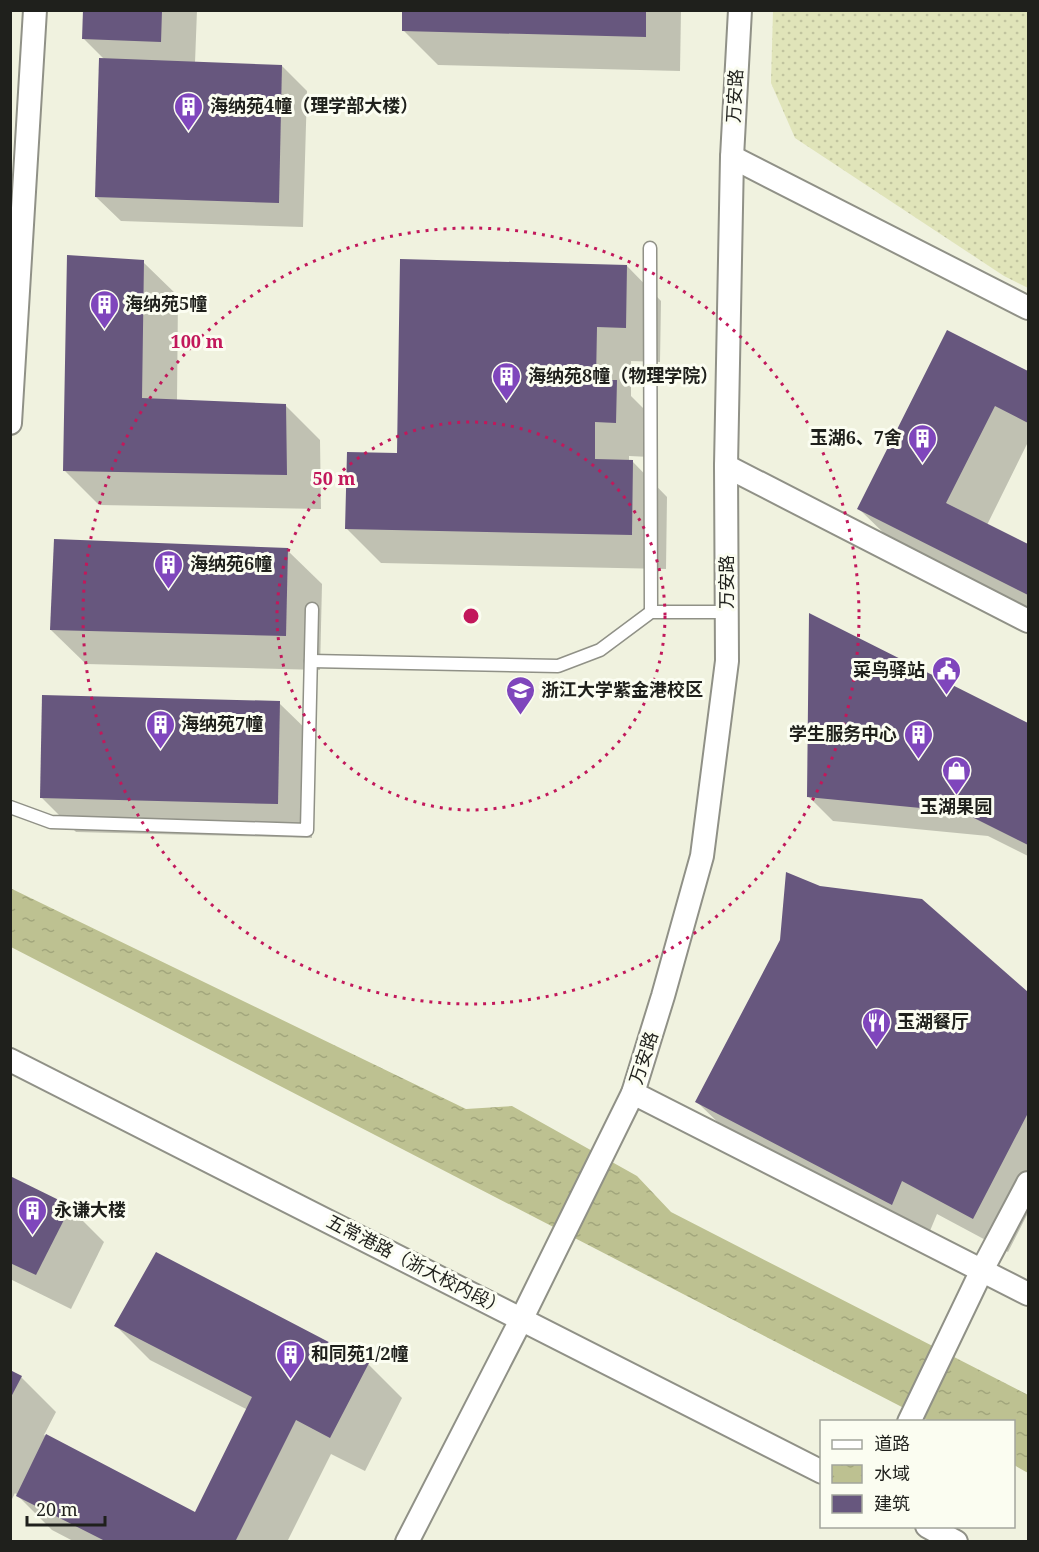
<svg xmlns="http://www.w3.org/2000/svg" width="1039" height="1552" viewBox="0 0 1039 1552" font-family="'Noto Serif','Noto Sans SC',serif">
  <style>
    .built { fill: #f0f2df; fill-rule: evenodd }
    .grass { fill: url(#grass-dots) }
    .water { fill: url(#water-ripples) }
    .shadow { fill: #0003 }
    .building { fill: #67577e }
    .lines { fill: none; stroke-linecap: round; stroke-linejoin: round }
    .lane-casing { stroke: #909187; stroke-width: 15 }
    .street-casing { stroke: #909187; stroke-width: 26 }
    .lane { stroke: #fff; stroke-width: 12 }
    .street { stroke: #fff; stroke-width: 22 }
    .ring { fill: none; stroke: #c2185b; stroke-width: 3; stroke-dasharray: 3 6 }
    .labels { text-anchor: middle; stroke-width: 6; stroke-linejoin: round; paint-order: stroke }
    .street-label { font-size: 18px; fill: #1f201c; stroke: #fbfdf1 }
    .poi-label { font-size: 18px; font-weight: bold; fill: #1f201c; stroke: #fbfdf1; text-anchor: start }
    .centre { fill: #c2185b; stroke: #fbfdf1; stroke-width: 3 }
    .ring-label { font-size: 18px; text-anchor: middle; font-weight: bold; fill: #c2185b; stroke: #fbfdf1; stroke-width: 6; stroke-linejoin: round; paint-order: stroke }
  </style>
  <defs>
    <pattern id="grass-dots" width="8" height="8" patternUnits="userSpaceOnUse" patternTransform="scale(1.5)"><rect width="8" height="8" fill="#e0e4b9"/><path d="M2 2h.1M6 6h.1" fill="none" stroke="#c0c39e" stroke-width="1.8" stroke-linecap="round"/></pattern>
    <pattern id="water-ripples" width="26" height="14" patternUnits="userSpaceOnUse" patternTransform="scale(1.5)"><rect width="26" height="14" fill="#bdc191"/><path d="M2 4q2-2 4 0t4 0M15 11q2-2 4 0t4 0" fill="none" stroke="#a2a67c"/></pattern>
  </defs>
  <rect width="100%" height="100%" fill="#fbfdf1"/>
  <!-- built -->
  <path class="built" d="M 11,11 L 1028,11 L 1028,1541 L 11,1542 ZM 822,1422 L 1014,1422 L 1014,1526 L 822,1526 Z"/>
  <!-- grass -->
  <polygon class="grass" points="773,11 1028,11 1028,288 1004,276 795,138 771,83"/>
  <!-- water -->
  <polygon class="water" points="10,888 466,1109 512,1106 637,1176 671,1212 1028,1395 1028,1473 1014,1465 1014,1422 929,1421 11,947"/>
  <!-- shadow -->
  <g class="shadow">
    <polygon points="84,10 197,10 195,63 282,66 307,91 303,227 121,221 96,197 105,60 83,38"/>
    <polygon points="404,10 681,10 680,71 438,65 403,30"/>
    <polygon points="143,262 178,296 177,401 285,405 320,440 321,509 99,505 65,471"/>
    <polygon points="627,266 661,301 660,362 631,361 631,396 651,416 650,457 629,456 629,462 633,462 667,497 666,569 381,563 347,529 398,455"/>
    <polygon points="948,332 1028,373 1028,442 987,525 1028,546 1028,611 894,543 859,509"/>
    <polygon points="287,550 322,584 320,670 86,664 51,630"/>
    <polygon points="811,616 1028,724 1028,856 988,836 833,821 809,797"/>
    <polygon points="279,703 314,737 312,838 76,832 42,798"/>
    <polygon points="820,887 921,900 1028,994 1028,1213 1008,1252 937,1214 927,1238 732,1136 697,1102"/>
    <polygon points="10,1178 70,1208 104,1242 71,1309 10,1279"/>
    <polygon points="116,1326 368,1364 402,1398 365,1471 331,1454 287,1542 75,1542 52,1530 15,1493 10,1503 10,1372 21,1377 56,1412 44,1435 195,1514 248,1410 150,1360"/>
  </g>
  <!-- building -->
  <g class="building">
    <polygon points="83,10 162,10 161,42 82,39"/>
    <polygon points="402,10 646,10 646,37 402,31"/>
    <polygon points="99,58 282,65 279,203 95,197"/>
    <polygon points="67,255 144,260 142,398 286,404 287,475 63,471"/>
    <polygon points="400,259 627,265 626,328 597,327 596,380 617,380 616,423 595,422 595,459 633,460 632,535 345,529 347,452 397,453"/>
    <polygon points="947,330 1028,371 1028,423 995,406 946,503 1028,544 1028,595 857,509"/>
    <polygon points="54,539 288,548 286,636 50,630"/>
    <polygon points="809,613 1028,723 1028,845 962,812 807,797"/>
    <polygon points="42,695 280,701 278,804 40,798"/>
    <polygon points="786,872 820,886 922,899 1028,992 1028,1113 973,1219 902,1181 892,1205 695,1102 780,940"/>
    <polygon points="10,1176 71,1206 36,1275 10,1263"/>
    <polygon points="156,1252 369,1363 330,1438 296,1420 235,1542 107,1542 16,1496 46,1434 195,1512 252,1397 114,1326"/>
    <polygon points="10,1370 22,1376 10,1399"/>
  </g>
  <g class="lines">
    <defs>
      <g id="lane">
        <polyline points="650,248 651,612"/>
        <polyline points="311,661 558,666 600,650 651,612 727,612"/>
        <polyline points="10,807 51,822 307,830 312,609"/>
      </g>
      <g id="street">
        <polyline points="732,157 1028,308"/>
        <polyline points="10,423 35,10"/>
        <polyline points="726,466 1028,621"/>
        <polyline points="10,1060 822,1472"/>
        <polyline points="633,1093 1028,1294"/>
        <polyline points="909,1422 982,1270 1028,1183"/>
        <polyline points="927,1526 956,1542"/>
        <polyline points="407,1542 522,1318 633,1093 663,996 702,856 727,661 726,466 732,157 740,10"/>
      </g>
    </defs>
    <!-- lane casing -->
    <use href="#lane" class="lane-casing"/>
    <!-- street casing -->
    <use href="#street" class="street-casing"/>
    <!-- lane -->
    <use href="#lane" class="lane"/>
    <!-- street -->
    <use href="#street" class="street"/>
  </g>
  <!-- distance rings -->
  <g class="ring">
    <circle cx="471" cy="616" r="194"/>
    <circle cx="471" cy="616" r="388"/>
  </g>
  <!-- icons -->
  <defs>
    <symbol id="building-pin" viewBox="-11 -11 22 30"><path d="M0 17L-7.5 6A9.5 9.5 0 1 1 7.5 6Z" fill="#7f46bc" stroke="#fbfdf1"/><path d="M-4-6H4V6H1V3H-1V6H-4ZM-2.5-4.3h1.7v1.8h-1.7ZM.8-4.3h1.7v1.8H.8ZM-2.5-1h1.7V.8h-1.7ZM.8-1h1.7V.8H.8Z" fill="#fff"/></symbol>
    <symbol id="civic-pin" viewBox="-11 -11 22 30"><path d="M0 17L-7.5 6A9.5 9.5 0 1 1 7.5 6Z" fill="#7f46bc" stroke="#fbfdf1"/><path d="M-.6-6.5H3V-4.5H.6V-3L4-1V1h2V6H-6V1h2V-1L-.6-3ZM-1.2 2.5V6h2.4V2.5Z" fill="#fff"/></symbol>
    <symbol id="university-pin" viewBox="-11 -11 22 30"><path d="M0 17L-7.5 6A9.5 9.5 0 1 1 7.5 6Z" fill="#7f46bc" stroke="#fbfdf1"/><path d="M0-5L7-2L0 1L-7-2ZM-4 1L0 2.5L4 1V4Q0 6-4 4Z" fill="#fff"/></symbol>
    <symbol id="shop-pin" viewBox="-11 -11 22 30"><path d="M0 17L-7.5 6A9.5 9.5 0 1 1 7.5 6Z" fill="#7f46bc" stroke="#fbfdf1"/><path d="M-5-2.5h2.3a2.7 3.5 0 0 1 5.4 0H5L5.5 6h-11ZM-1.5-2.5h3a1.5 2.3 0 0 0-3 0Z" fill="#fff"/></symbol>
    <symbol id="restaurant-pin" viewBox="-11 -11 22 30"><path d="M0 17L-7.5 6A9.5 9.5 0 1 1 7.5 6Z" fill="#7f46bc" stroke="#fbfdf1"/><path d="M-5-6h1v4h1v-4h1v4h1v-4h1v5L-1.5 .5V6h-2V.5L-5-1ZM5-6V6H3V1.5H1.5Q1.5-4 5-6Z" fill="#fff"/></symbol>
  </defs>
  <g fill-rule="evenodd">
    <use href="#building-pin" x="172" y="90" width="33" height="45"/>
    <use href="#building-pin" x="88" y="288" width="33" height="45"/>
    <use href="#building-pin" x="490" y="360" width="33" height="45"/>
    <use href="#building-pin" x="906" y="422" width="33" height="45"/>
    <use href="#building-pin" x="152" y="548" width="33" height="45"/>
    <use href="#civic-pin" x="930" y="654" width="33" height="45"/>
    <use href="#university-pin" x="504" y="674" width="33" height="45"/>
    <use href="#building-pin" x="144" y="708" width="33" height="45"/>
    <use href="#building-pin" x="902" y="718" width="33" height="45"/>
    <use href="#shop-pin" x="940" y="754" width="33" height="45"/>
    <use href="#restaurant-pin" x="860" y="1006" width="33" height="45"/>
    <use href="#building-pin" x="16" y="1194" width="33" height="45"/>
    <use href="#building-pin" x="274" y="1338" width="33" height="45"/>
  </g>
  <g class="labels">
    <!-- street labels -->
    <g class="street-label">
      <text transform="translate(735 96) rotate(-87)" y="6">万安路</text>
      <text transform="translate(727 582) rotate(-90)" y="6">万安路</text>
      <text transform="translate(644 1058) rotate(-72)" y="6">万安路</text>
      <text transform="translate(416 1265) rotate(27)" y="6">五常港路（浙大校内段）</text>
    </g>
    <!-- poi labels -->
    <g class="poi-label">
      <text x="210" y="112">海纳苑4幢（理学部大楼）</text>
      <text x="125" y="310">海纳苑5幢</text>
      <text x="528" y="382">海纳苑8幢（物理学院）</text>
      <text x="902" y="444" text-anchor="end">玉湖6、7舍</text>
      <text x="190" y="570">海纳苑6幢</text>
      <text x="925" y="676" text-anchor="end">菜鸟驿站</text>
      <text x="541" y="696">浙江大学紫金港校区</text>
      <text x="181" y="730">海纳苑7幢</text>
      <text x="897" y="740" text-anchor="end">学生服务中心</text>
      <text x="956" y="813" text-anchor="middle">玉湖果园</text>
      <text x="897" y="1028">玉湖餐厅</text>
      <text x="54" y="1216">永谦大楼</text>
      <text x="311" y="1360">和同苑1/2幢</text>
    </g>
  </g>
  <circle cx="471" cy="616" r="9" class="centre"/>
  <g class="ring-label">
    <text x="197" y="348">100 m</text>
    <text x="334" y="485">50 m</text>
  </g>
  <!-- border -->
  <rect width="1039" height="1552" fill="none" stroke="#1f201c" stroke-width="24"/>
  <!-- legend -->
  <rect x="820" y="1420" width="195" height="108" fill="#fbfdf1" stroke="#a3a59c" stroke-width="1.5"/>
  <rect x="832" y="1440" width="30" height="9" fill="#ffffff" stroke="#a3a59c" stroke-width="1.5"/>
  <text x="874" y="1450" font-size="18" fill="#1f201c">道路</text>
  <rect x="832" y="1465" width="30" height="18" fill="url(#water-ripples)" stroke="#a3a59c" stroke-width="1.5"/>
  <text x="874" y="1480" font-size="18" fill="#1f201c">水域</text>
  <rect x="832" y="1495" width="30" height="18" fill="#67577e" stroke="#a3a59c" stroke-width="1.5"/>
  <text x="874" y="1510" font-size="18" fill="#1f201c">建筑</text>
  <!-- scale -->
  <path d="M27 1516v9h78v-9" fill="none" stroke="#1f201c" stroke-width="3"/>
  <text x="36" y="1516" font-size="18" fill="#1f201c" stroke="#fbfdf1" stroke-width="4.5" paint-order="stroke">20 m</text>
</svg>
